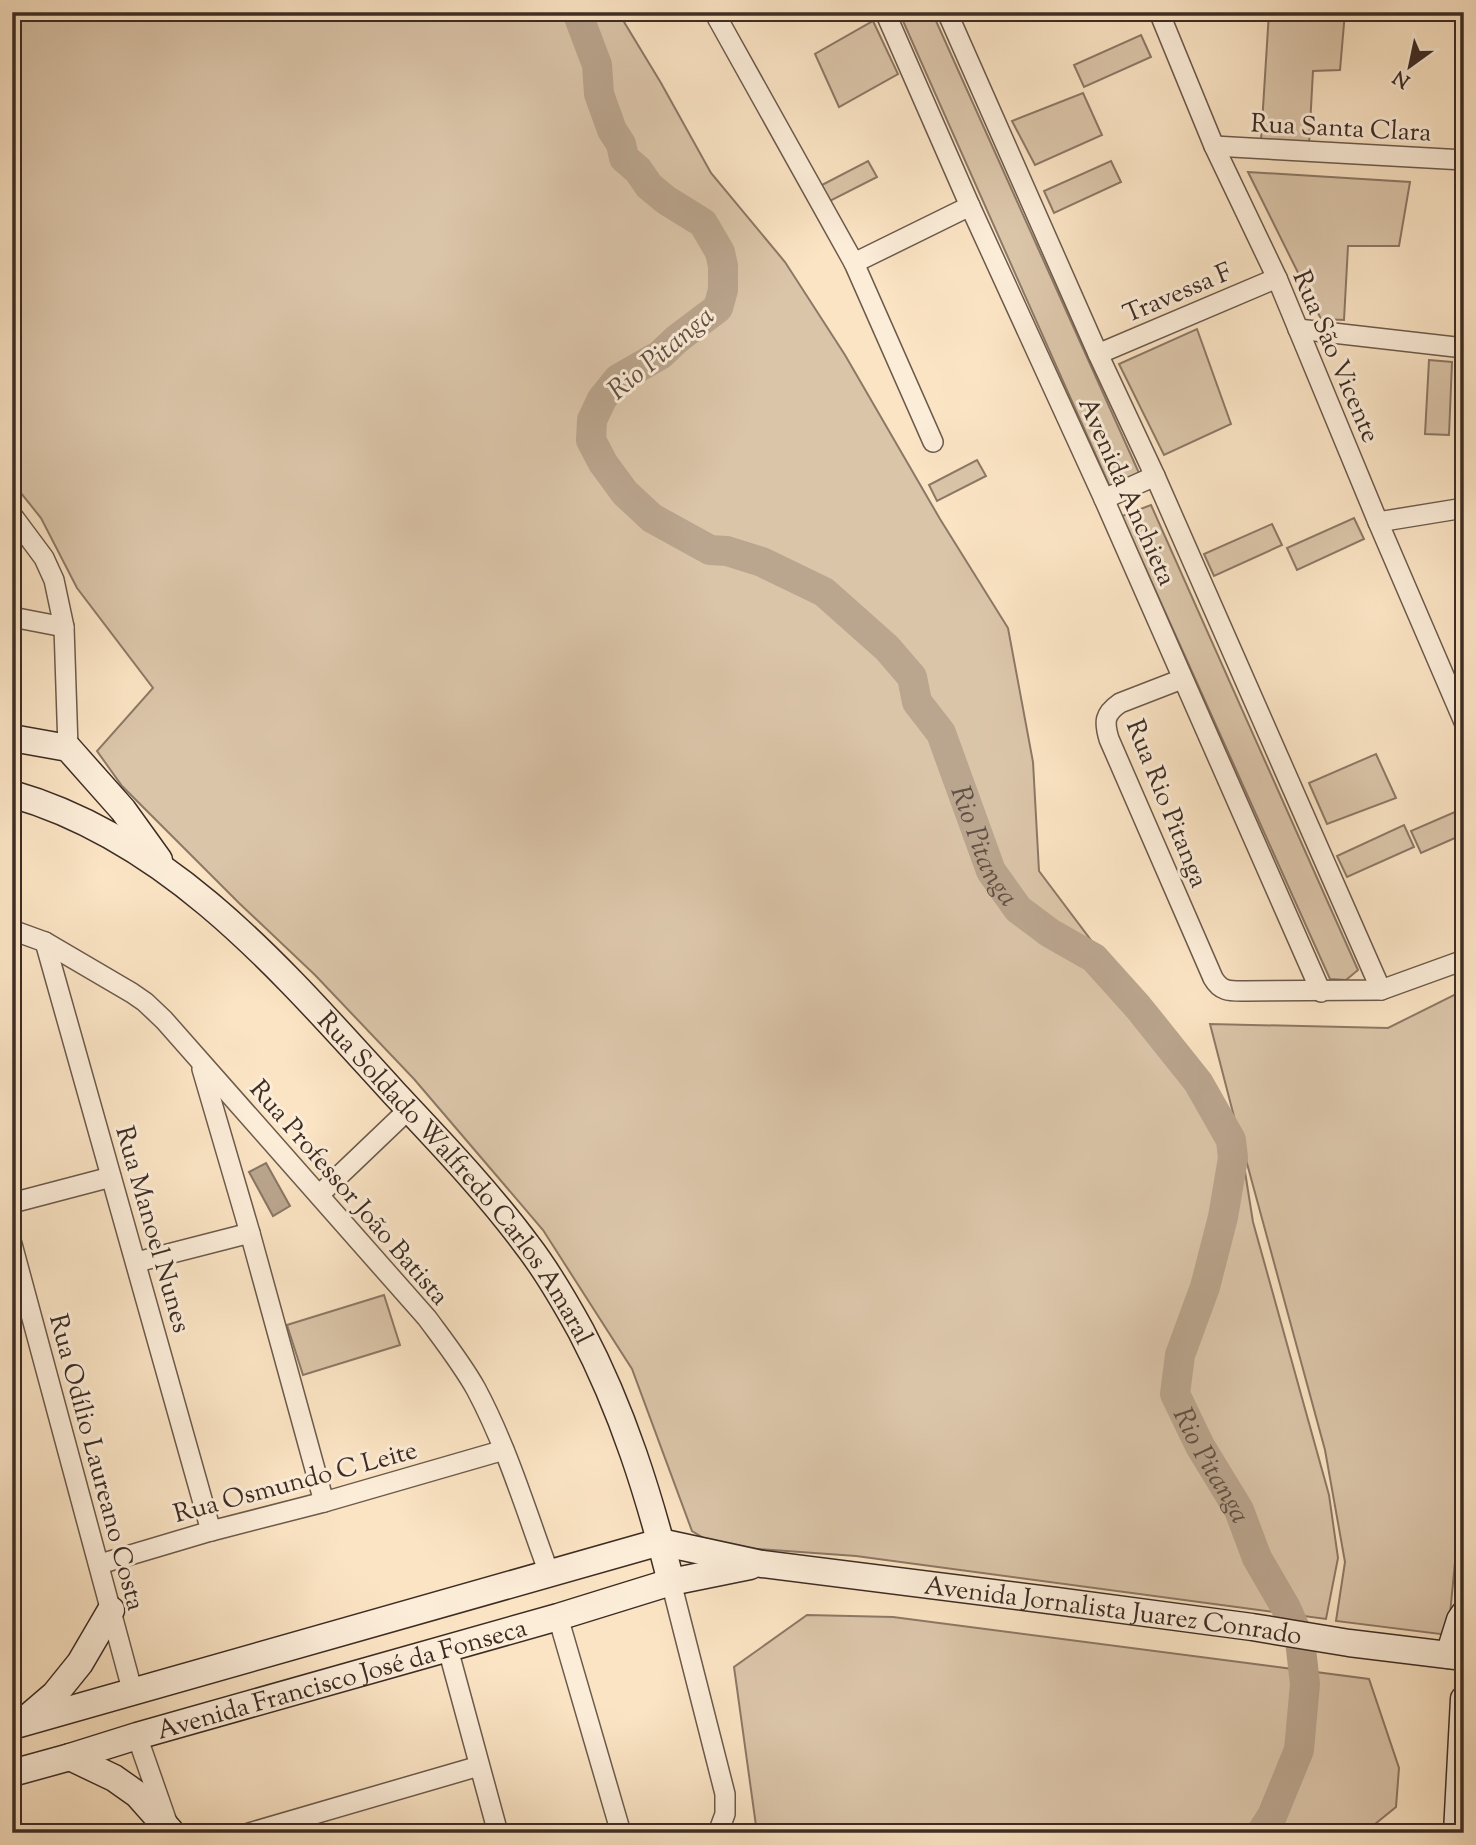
<svg xmlns="http://www.w3.org/2000/svg" width="1476" height="1845" viewBox="0 0 1476 1845" font-family="'Sorts Mill Goudy',serif">
  <style>
    .green { fill: #dbc5a9; stroke: #8c7866; stroke-width: 2 }
    .water { fill: #baa58e; stroke: #887564; stroke-width: 2 }
    .lines { fill: none; stroke-linecap: round; stroke-linejoin: round }
    .river { stroke: #baa58e; stroke-width: 30 }
    .street-casing { stroke: #6c5a4c; stroke-width: 22 }
    .secondary-casing { stroke: #3d2c24; stroke-width: 29 }
    .street { stroke: #fcedd9; stroke-width: 19 }
    .secondary { stroke: #fcedd9; stroke-width: 26 }
    .labels { text-anchor: middle; stroke-width: 6; stroke-linejoin: round; paint-order: stroke }
    .street-label { font-size: 26px; fill: #3d2c24; stroke: #fcedd9 }
    .water-label { font-size: 28px; font-style: italic; fill: #625044; stroke: #fcedd9 }
  </style>
  <rect width="100%" height="100%" fill="#fbe4c4"/>
  <filter id="stains"><feTurbulence type="fractalNoise" baseFrequency=".00286" numOctaves="4"/><feColorMatrix values="0 0 0 0 .2 0 0 0 0 .09 0 0 0 0 .02 0 0 0 .5 -.17"/></filter>
  <radialGradient id="worn" r=".72"><stop offset=".6" stop-color="#630" stop-opacity="0"/><stop offset="1" stop-color="#630" stop-opacity=".3"/></radialGradient>
  <!-- green -->
  <g class="green">
    <polygon points="12,12 618,12 661,83 711,173 785,262 845,355 940,519 1008,628 1033,762 1039,871 1097,948 1177,1036 1238,1132 1210,1024 1388,1028 1464,990 1464,1469 1448,1635 1336,1621 1345,1562 1325,1450 1239,1134 1253,1222 1329,1495 1338,1558 1326,1619 856,1556 717,1546 692,1531 632,1369 543,1230 414,1079 315,975 239,903 122,786 97,751 153,688 77,588 41,518 12,482"/>
    <polygon points="899,12 932,12 1139,473 1110,487"/>
    <polygon points="1269,12 1345,12 1340,70 1313,71 1309,144 1261,140"/>
    <polygon points="873,21 898,74 839,107 815,54"/>
    <polygon points="1141,35 1151,57 1084,87 1074,65"/>
    <polygon points="1083,93 1102,135 1035,165 1012,121"/>
    <polygon points="868,161 877,177 828,202 820,186"/>
    <polygon points="1111,161 1121,182 1054,213 1044,191"/>
    <polygon points="1248,172 1410,182 1399,246 1348,246 1344,320 1321,319"/>
    <polygon points="1197,329 1231,424 1164,455 1119,364"/>
    <polygon points="1429,360 1452,362 1449,435 1425,434"/>
    <polygon points="977,460 986,476 937,501 929,485"/>
    <polygon points="1151,505 1358,970 1346,980 1330,979 1122,516"/>
    <polygon points="1354,518 1364,539 1297,570 1287,548"/>
    <polygon points="1272,524 1282,545 1214,576 1204,554"/>
    <polygon points="1376,754 1396,798 1327,824 1309,783"/>
    <polygon points="1464,808 1464,834 1421,853 1411,831"/>
    <polygon points="1404,825 1414,847 1347,877 1337,856"/>
    <polygon points="384,1295 400,1345 303,1375 287,1325"/>
    <polygon points="807,1615 893,1617 1369,1679 1399,1768 1396,1807 1364,1833 757,1833 734,1667"/>
  </g>
  <!-- water -->
  <polygon class="water" points="266,1163 290,1206 273,1216 249,1172"/>
  <g class="lines">
    <!-- river -->
    <path class="river" id="s1" d="M 577,12 L 597,65 L 599,94 L 612,130 L 621,144 L 624,158 L 638,170 L 649,186 L 666,200 L 703,223 L 720,252 L 723,266 L 723,290 L 718,308 L 677,339 L 660,355 L 618,379 L 602,399 L 592,420 L 591,440 L 603,463 L 625,493 L 652,518 L 710,550 L 727,551 L 762,562 L 824,592 L 887,648 L 912,677 L 917,702 L 941,733 L 991,871 L 1018,909 L 1050,933 L 1094,958 L 1138,1007 L 1198,1082 L 1231,1140 L 1233,1158 L 1223,1217 L 1205,1287 L 1180,1355 L 1175,1394 L 1200,1446 L 1239,1510 L 1257,1558 L 1286,1608 L 1300,1640 L 1305,1684 L 1299,1750 L 1272,1816 L 1261,1833"/>
    <defs>
      <g id="street">
        <polyline points="714,12 854,263 970,206"/>
        <polyline points="885,12 970,206 1104,499 1321,992"/>
        <polyline points="947,12 1098,354 1155,476 1381,990"/>
        <polyline points="1159,12 1214,146 1277,278 1378,522 1464,722"/>
        <polyline points="1214,146 1464,160"/>
        <polyline points="854,263 933,442"/>
        <polyline points="1298,329 1464,348"/>
        <polyline points="1098,354 1277,278"/>
        <polyline points="1104,499 1155,476"/>
        <polyline points="12,515 44,558 54,580 64,627 68,748"/>
        <polyline points="1378,522 1464,508"/>
        <polyline points="12,617 64,627"/>
        <path d="M 1182,679 L 1120,703 C 1104,714 1104,722 1109,739 L 1213,978 C 1221,992 1230,991 1245,991 L 1381,990 L 1464,960"/>
        <path d="M 12,930 L 45,942 L 132,993 L 145,1002 L 164,1020 L 427,1318 C 444,1341 462,1364 476,1389 C 507,1447 526,1511 549,1573"/>
        <polyline points="45,942 211,1531"/>
        <polyline points="202,1069 250,1233 324,1502"/>
        <polyline points="320,1194 409,1109"/>
        <polyline points="12,1203 111,1177"/>
        <polyline points="12,1244 133,1693"/>
        <polyline points="137,1262 250,1233"/>
        <polyline points="100,1564 211,1531 324,1502 504,1450"/>
        <polyline points="671,1582 725,1794 725,1814 718,1833"/>
        <polyline points="558,1617 621,1833"/>
        <polyline points="448,1649 498,1833"/>
        <polyline points="137,1736 167,1822"/>
        <polyline points="249,1833 479,1766"/>
      </g>
      <g id="secondary">
        <polyline points="12,738 68,748 123,810 159,860"/>
        <path id="s2" d="M 12,794 C 173,840 285,974 394,1093 C 440,1142 487,1191 527,1245 C 548,1272 565,1302 581,1331 C 623,1411 649,1495 671,1582"/>
        <polyline points="1449,1655 1460,1620 1464,1614"/>
        <polyline points="27,1718 55,1694 80,1663 111,1610"/>
        <path id="s3" d="M 12,1726 L 660,1542 L 762,1564 L 1056,1601 L 1252,1627 L 1349,1643 L 1464,1657"/>
        <polyline points="70,1757 114,1778 138,1795 170,1831"/>
        <path id="s4" d="M 12,1773 L 70,1757 L 137,1736 L 558,1617 L 671,1582 L 750,1566"/>
        <polyline points="1457,1833 1464,1699"/>
      </g>
    </defs>
    <!-- street casing -->
    <use href="#street" class="street-casing"/>
    <!-- secondary casing -->
    <use href="#secondary" class="secondary-casing"/>
    <!-- street -->
    <use href="#street" class="street"/>
    <!-- secondary -->
    <use href="#secondary" class="secondary"/>
  </g>
  <g class="labels">
    <!-- street labels -->
    <g class="street-label">
      <text transform="translate(1341 127) rotate(3)" y="9">Rua Santa Clara</text>
      <text transform="translate(1177 292) rotate(-23)" y="9">Travessa F</text>
      <text transform="translate(1337 356) rotate(67)" y="9">Rua São Vicente</text>
      <text transform="translate(1128 491) rotate(66)" y="9">Avenida Anchieta</text>
      <text transform="translate(1168 803) rotate(68)" y="9">Rua Rio Pitanga</text>
      <text dy="9" stroke="none"><textPath href="#s2" startOffset="597">Rua Soldado Walfredo Carlos Amaral</textPath></text>
      <text transform="translate(350 1192) rotate(49)" y="9">Rua Professor João Batista</text>
      <text transform="translate(154 1229) rotate(74)" y="9">Rua Manoel Nunes</text>
      <text transform="translate(98 1462) rotate(75)" y="9">Rua Odílio Laureano Costa</text>
      <text transform="translate(295 1481) rotate(-15)" y="9">Rua Osmundo C Leite</text>
      <text dy="9" stroke="none"><textPath href="#s3" startOffset="1132">Avenida Jornalista Juarez Conrado</textPath></text>
      <text dy="9" stroke="none"><textPath href="#s4" startOffset="343">Avenida Francisco José da Fonseca</textPath></text>
    </g>
    <!-- water labels -->
    <g class="water-label">
      <text transform="translate(660 352) rotate(-40)" y="10">Rio Pitanga</text>
      <text dy="10" stroke="none"><textPath href="#s1" startOffset="1138">Rio Pitanga</textPath></text>
      <text dy="10" stroke="none"><textPath href="#s1" startOffset="1872">Rio Pitanga</textPath></text>
    </g>
  </g>
  <!-- margin -->
  <rect width="1476" height="1845" fill="none" stroke="#fbe4c4" stroke-width="42"/>
  <rect x="14" y="14" width="1448" height="1817" fill="none" stroke="#3d2c24" stroke-width="3.5"/>
  <rect x="21" y="21" width="1434" height="1803" fill="none" stroke="#3d2c24" stroke-width="2"/>
  <!-- north arrow -->
  <g transform="translate(1410 66) rotate(213)" stroke="#fcedd9" stroke-width="5" paint-order="stroke">
  <path d="M0-5L12 26L0 18L-12 26Z" fill="#3d2c24"/>
  <text y="-10" font-size="19" font-weight="bold" text-anchor="middle" fill="#3d2c24">N</text>
  </g>
  <rect width="100%" height="100%" filter="url(#stains)"/>
  <rect width="100%" height="100%" fill="url(#worn)"/>
</svg>
